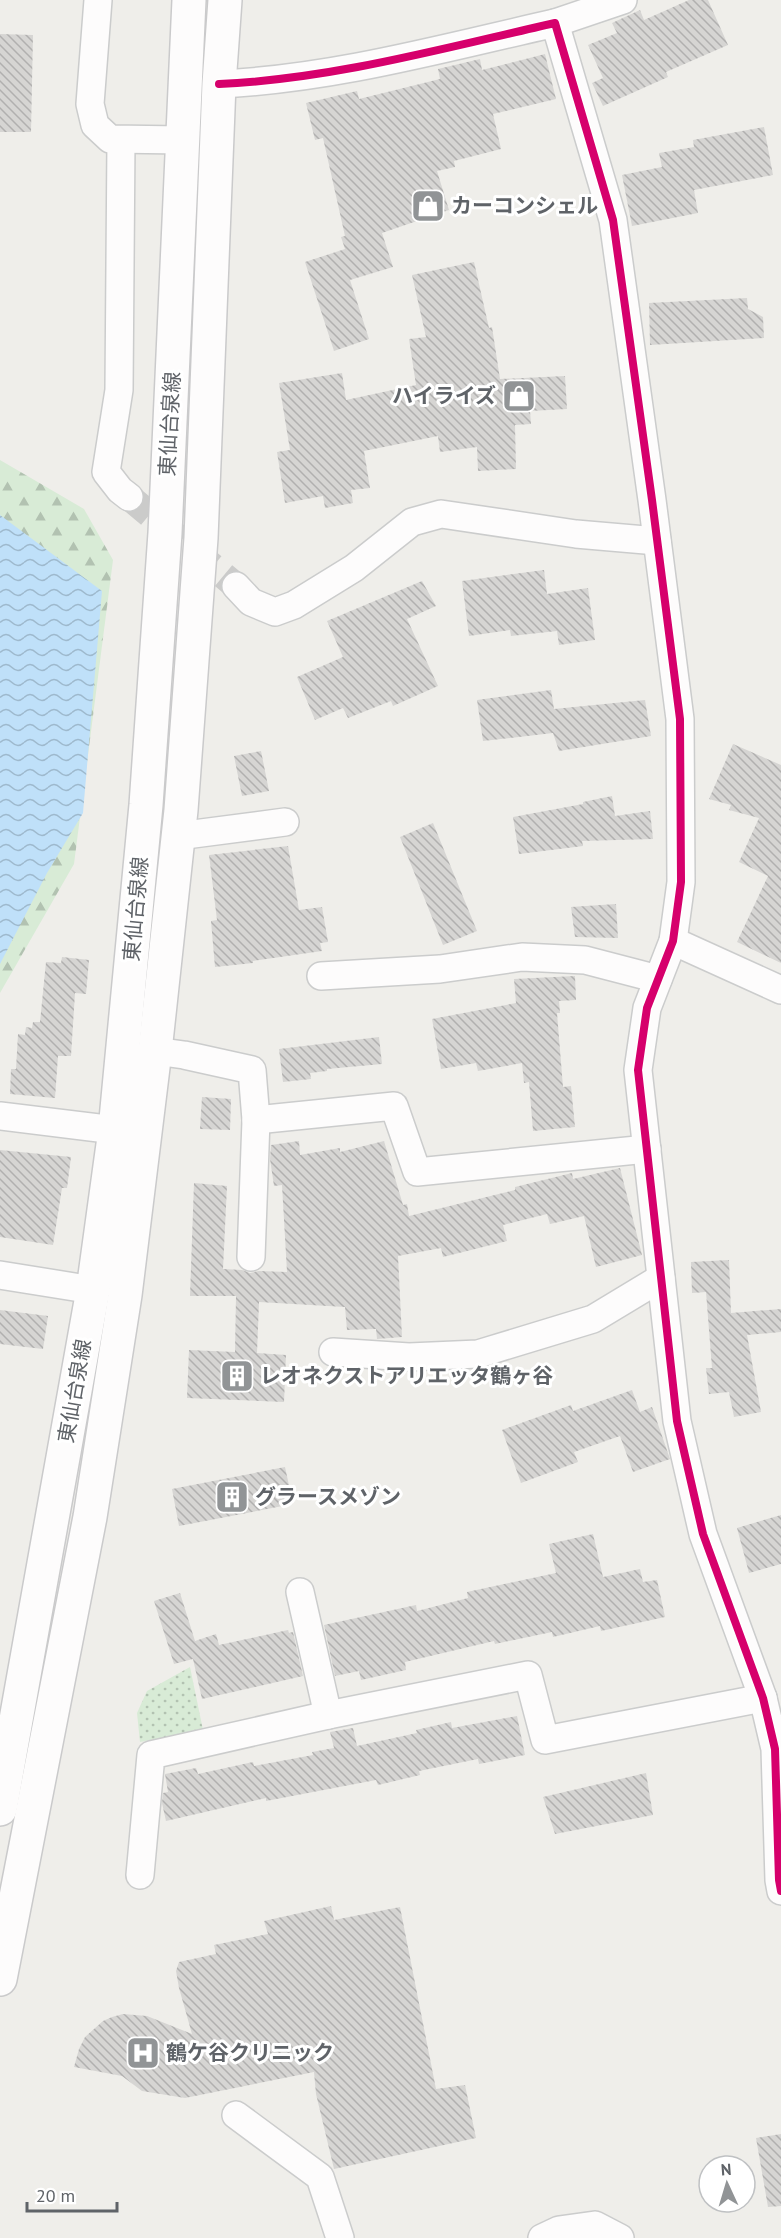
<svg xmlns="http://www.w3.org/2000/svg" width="781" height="2238" viewBox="0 0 781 2238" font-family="'PT Sans','Noto Sans JP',sans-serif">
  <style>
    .grass { fill: url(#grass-dots) }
    .forest { fill: url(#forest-firs) }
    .water { fill: url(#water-waves) }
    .building { fill: url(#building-back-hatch) }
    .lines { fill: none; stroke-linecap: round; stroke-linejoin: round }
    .street-tunnel { stroke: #cbcbca; stroke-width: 27; stroke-dasharray: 27 14; stroke-linecap: butt }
    .street-casing { stroke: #cbcccc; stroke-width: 30 }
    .secondary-casing { stroke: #cacacb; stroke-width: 36 }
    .street { stroke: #fdfcfc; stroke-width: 27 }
    .secondary { stroke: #fdfcfc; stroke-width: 33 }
    .cycleway-casing { stroke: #fff; stroke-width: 11 }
    .cycleway { stroke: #d6006c; stroke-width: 8 }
    .labels { text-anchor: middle; stroke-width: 6; stroke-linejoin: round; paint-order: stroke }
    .poi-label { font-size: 21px; font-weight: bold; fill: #5f6368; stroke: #fff; text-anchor: start }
    .street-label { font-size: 21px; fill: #5f6368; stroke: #fff }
  </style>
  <defs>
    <pattern id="grass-dots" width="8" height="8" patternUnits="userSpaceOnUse" patternTransform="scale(1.5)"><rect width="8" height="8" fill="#d8ebd6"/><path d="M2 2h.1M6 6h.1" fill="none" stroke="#b2c2b1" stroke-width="1.8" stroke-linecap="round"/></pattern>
    <pattern id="forest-firs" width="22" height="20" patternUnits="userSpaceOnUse" patternTransform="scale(1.5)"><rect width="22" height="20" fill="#d8ebd6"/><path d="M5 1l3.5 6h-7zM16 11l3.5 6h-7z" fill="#b2c2b1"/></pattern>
    <pattern id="water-waves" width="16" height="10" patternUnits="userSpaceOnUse" patternTransform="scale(1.5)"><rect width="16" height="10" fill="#bfe0f9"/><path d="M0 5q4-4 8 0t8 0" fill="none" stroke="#9eb9cd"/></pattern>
    <pattern id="building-back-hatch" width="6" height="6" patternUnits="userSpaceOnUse" patternTransform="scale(1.5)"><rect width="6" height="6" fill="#d6d5d3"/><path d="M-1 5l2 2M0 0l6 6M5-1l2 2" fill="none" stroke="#b1b0af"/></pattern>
  </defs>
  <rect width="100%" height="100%" fill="#efeeea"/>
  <!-- grass -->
  <polygon class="grass" points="190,1667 203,1730 140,1742 137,1713 147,1691"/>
  <!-- forest -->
  <polygon class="forest" points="0,460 84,509 113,560 74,864 0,993"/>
  <!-- water -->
  <polygon class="water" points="0,515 102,591 83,813 47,873 0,964"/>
  <!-- building -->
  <g class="building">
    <polygon points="689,0 708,0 728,45 666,72 668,77 603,106 592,83 603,78 588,45 617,33 612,23 640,10 644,20"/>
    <polygon points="0,34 33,35 31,132 0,132"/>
    <polygon points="545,54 556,99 493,114 501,149 454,161 455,167 437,171 449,210 382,233 393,267 350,280 369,339 334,351 305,262 345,249 341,237 345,236 323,138 315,140 306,103 357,91 359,99 440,79 438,69 480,59 482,70"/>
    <polygon points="764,127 773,175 694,190 698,213 632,226 622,175 662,167 659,153 694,147 693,140"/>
    <polygon points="474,262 489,328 492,327 500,379 565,376 567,409 530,411 531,424 515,425 516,469 478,471 477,447 440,452 438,436 364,451 370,488 351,490 353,503 325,508 323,496 285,503 277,452 290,450 279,383 342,373 346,400 416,385 409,339 426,337 412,275"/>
    <polygon points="747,298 748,309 763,317 764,338 650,345 649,303"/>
    <polygon points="544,570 547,594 588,588 595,640 559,645 557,631 511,636 510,630 469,636 462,581"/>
    <polygon points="422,581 436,606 407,619 438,686 393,706 391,701 348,718 343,708 315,720 297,677 343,657 327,621"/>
    <polygon points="551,690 554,709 645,700 651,736 559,751 553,733 483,741 477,700"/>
    <polygon points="733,744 781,765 781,963 737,942 768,876 739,862 759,818 729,810 731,805 709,799"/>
    <polygon points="261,751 269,791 242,796 234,756"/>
    <polygon points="612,796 615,816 650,811 653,839 582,841 583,846 519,854 513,817 583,804 583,802"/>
    <polygon points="433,823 477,931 443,945 400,837"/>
    <polygon points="288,846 299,910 322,907 328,942 320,943 322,951 253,961 253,963 215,967 211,921 217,920 209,855"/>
    <polygon points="616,904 618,938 575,937 571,907"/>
    <polygon points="62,957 89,960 86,994 75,993 71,1056 58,1056 55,1098 10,1094 11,1069 16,1069 18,1034 25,1035 26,1027 32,1028 33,1022 40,1022 46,962 61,963"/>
    <polygon points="575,976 576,1000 559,1001 560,1013 557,1013 563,1087 571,1086 575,1127 533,1131 529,1082 524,1083 522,1063 478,1071 476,1063 441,1069 432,1019 516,1003 514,979"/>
    <polygon points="379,1037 382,1064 327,1069 327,1071 310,1073 311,1079 283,1082 279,1049"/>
    <polygon points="202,1097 231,1099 230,1130 200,1129"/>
    <polygon points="299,1141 300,1155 340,1148 340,1152 384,1141 403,1205 407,1204 409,1216 515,1190 515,1187 572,1173 573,1179 620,1168 642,1255 596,1267 584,1216 550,1224 547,1214 503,1225 507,1241 443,1257 441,1248 398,1256 402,1337 377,1339 376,1329 347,1330 345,1307 259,1302 257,1353 286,1355 284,1402 187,1398 189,1350 235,1352 236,1296 190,1296 194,1183 227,1186 223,1269 242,1270 250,1273 259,1271 287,1272 282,1185 274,1186 270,1159 271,1145"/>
    <polygon points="0,1150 71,1157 67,1188 62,1188 53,1245 0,1237"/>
    <polygon points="729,1260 731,1313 781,1309 781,1332 747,1335 761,1412 734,1417 729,1392 709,1394 706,1368 712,1368 706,1292 692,1293 691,1262"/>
    <polygon points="0,1310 48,1316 43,1349 0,1344"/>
    <polygon points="632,1390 640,1412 652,1407 670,1459 633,1472 620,1436 574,1452 578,1462 521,1483 502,1430 571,1405 573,1411"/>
    <polygon points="285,1467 293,1504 179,1526 172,1489"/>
    <polygon points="781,1515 781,1564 749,1573 737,1528"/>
    <polygon points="593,1534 603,1577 640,1569 643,1582 657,1580 665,1617 601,1631 600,1626 553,1637 552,1632 495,1644 494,1641 405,1662 406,1670 361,1680 359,1671 335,1676 324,1625 416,1605 417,1611 468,1598 467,1592 556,1573 549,1544"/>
    <polygon points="180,1593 195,1641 216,1634 219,1645 288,1630 289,1633 293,1632 303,1676 202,1699 193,1659 174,1664 154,1601"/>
    <polygon points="517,1716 525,1755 479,1764 478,1759 419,1771 420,1775 378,1785 376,1780 266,1801 266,1798 166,1821 162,1803 163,1793 168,1792 165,1774 196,1768 198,1774 253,1762 254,1766 313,1755 312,1752 334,1748 330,1732 353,1728 357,1746 417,1733 416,1730 451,1722 452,1728"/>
    <polygon points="646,1773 653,1815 555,1834 543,1797"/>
    <polygon points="331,1906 334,1920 400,1907 436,2089 465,2085 476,2138 334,2169 316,2094 314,2072 185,2098 142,2091 122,2076 74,2067 79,2049 85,2037 103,2021 112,2017 123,2014 147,2016 192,2034 179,1988 176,1971 179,1962 216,1954 214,1945 268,1934 264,1921"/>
    <polygon points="781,2134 781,2206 768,2207 756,2138"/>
  </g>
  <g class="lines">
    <!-- street-tunnel -->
    <polyline class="street-tunnel" points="129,497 236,586"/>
    <defs>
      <g id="street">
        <polyline points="98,0 90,104 95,125 110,139 184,140"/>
        <polyline points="555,23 623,0"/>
        <path d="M 219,84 C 333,79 444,48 555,23 L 613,220 L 652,500 L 680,719 L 681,882 L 673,941 L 647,1008 L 638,1070 L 677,1421 L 703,1534 L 763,1698 L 775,1749 L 779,1880 L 781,1891"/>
        <polyline points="121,140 119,390 106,472 120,490 129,497"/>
        <polyline points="236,586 251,602 275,612 294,605 354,568 412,522 441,514 576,534 657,541"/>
        <polyline points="178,836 285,822"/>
        <polyline points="673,941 781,990"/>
        <polyline points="321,976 440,969 522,957 585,960 658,979"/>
        <polyline points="155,1051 184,1055 252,1070 256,1120 251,1257"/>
        <polyline points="0,1116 115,1130"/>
        <polyline points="256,1120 394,1106 417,1172 647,1149"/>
        <polyline points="0,1275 93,1290"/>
        <polyline points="333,1352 409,1357 478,1354 593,1319 661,1278"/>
        <polyline points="300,1592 328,1715"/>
        <polyline points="140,1875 151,1755 328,1715 528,1675 545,1740 763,1698"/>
        <polyline points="236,2115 320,2177 340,2238"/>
        <polyline points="542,2238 559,2230 595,2225 620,2238"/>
      </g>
      <g id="secondary">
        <polyline points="0,1809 93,1290 115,1130 146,805 165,533 189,0"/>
        <polyline points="0,1979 90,1517 125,1295 155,1051 181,810 201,538 219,84 225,0"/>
      </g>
    </defs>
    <!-- street casing -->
    <use href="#street" class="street-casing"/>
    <!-- secondary casing -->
    <use href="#secondary" class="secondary-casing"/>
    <!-- street -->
    <use href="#street" class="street"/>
    <!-- secondary -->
    <use href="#secondary" class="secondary"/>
    <defs>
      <path id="cycleway" d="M 219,84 C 333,79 444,48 555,23 L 613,220 L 652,500 L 680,719 L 681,882 L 673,941 L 647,1008 L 638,1070 L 677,1421 L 703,1534 L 763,1698 L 775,1749 L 779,1880 L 781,1891"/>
    </defs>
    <!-- cycleway casing -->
    <use href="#cycleway" class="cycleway-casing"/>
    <!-- cycleway -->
    <use href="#cycleway" class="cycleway"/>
  </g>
  <!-- icons -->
  <defs>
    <symbol id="shop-square" viewBox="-11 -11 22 22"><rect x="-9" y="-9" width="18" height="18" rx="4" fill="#919496" stroke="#fff"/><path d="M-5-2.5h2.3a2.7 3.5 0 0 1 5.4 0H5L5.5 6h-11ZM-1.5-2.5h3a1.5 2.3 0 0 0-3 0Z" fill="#fff"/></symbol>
    <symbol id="building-square" viewBox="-11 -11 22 22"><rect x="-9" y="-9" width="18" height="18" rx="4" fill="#919496" stroke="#fff"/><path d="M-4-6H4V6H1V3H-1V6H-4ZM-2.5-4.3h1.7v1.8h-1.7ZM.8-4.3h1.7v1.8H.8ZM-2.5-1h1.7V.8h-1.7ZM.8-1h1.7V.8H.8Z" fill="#fff"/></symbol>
    <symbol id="hospital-square" viewBox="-11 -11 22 22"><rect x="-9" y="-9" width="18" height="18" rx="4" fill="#919496" stroke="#fff"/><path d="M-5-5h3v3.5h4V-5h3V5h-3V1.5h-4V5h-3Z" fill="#fff"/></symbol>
  </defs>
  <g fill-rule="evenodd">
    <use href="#shop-square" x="409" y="187" width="38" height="38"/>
    <use href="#shop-square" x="500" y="377" width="38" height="38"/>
    <use href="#building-square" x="218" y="1357" width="38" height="38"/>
    <use href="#building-square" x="213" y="1478" width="38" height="38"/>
    <use href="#hospital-square" x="124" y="2034" width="38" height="38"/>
  </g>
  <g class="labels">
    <!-- poi labels -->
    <g class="poi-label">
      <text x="451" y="213">カーコンシェル</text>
      <text x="496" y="403" text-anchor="end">ハイライズ</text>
      <text x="260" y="1383">レオネクストアリエッタ鶴ヶ谷</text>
      <text x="255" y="1504">グラースメゾン</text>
      <text x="166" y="2060">鶴ケ谷クリニック</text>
    </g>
    <!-- street labels -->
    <g class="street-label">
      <text transform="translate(170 424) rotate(-87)" y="7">東仙台泉線</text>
      <text transform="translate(136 909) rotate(-85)" y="7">東仙台泉線</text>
      <text transform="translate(75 1391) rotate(-80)" y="7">東仙台泉線</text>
    </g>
  </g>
  <!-- north arrow -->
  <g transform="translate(727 2184) rotate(356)"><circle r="28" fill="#ffffff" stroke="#bfc1c3" stroke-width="1.5"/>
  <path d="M0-4.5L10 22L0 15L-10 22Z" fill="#919496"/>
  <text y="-9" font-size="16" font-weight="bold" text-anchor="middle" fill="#5f6368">N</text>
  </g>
  <!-- scale -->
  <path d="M27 2202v9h90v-9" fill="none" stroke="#5f6368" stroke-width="3"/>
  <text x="36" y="2202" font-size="18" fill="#5f6368" stroke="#ffffff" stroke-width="4.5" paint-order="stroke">20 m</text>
</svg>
